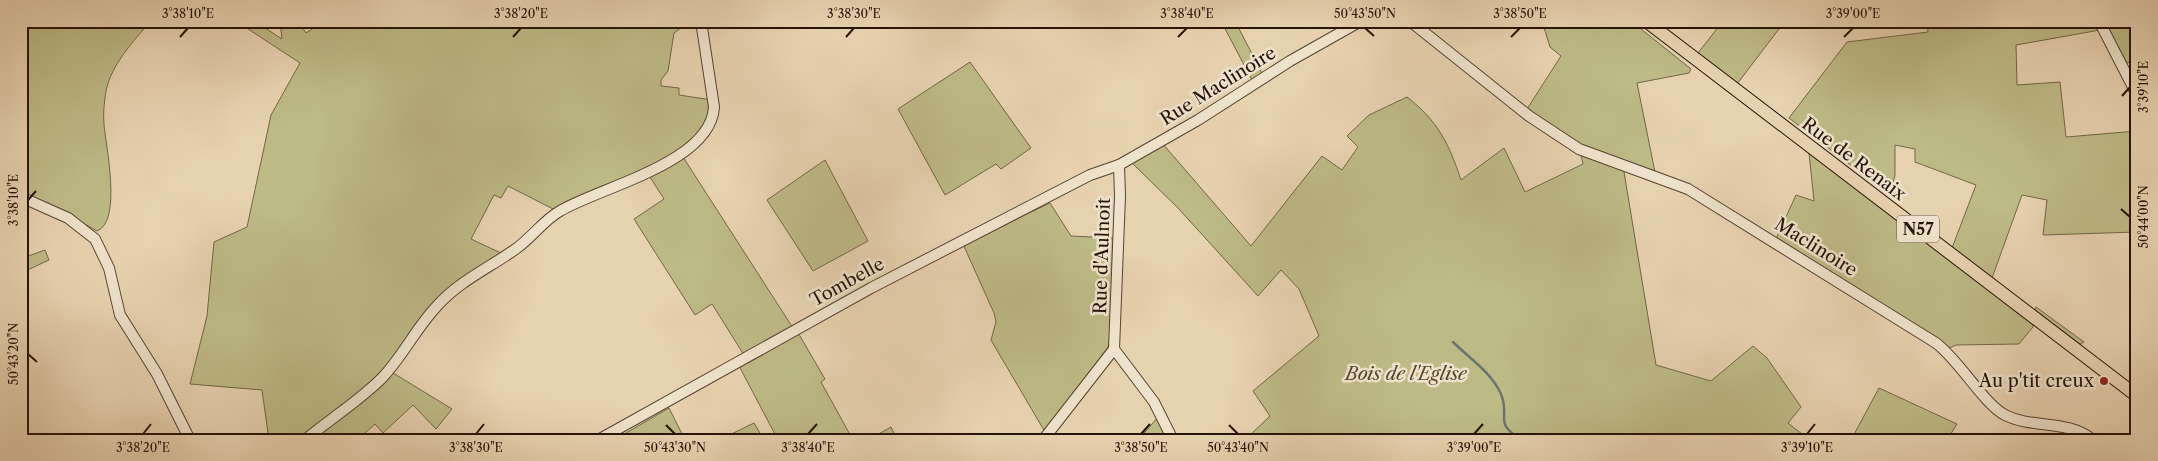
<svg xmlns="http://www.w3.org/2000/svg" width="2158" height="461" viewBox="0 0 2158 461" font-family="'Libre Caslon Text',serif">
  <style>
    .green { fill: #bdba86; stroke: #726647 }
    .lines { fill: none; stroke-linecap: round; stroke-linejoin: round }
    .stream { stroke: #6d7471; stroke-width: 2.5 }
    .minor-casing { stroke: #564332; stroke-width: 12 }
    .major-casing { stroke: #261308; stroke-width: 14 }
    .minor { stroke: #efe2cc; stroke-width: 10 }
    .major { stroke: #e7d2b0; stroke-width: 12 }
    .ticks { fill: none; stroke: #261308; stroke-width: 2 }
    .poi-dot { fill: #8f2418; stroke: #efe2cc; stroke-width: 2 }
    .labels { text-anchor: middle; stroke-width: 5; stroke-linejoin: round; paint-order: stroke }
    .shield { fill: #efe2cc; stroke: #625143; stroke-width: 1 }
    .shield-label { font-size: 16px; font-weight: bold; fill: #261308 }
    .street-label { font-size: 18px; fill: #261308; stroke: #efe2cc }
    .park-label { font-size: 18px; font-style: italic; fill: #53452e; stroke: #efe2cc }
    .poi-label { font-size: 18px; fill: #261308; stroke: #efe2cc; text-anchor: end }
    .neatline { fill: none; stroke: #261308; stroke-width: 2 }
    .ticks-label { font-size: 12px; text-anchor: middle; fill: #261308 }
  </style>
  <rect width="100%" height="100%" fill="#e7d2b0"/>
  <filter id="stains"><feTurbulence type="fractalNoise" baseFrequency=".004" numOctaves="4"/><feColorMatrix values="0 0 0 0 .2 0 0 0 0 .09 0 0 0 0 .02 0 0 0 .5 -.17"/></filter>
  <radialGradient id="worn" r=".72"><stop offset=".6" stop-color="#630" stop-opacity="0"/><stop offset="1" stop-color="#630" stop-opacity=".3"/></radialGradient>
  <!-- green -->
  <g class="green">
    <path d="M 21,21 L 151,21 C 134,40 111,65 106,91 C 104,103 103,114 104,125 C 106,146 122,222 97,231 L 62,211 L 21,193 Z"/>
    <polygon points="236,21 263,21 262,26 282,39 280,21 298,21 306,33 316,26 313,21 683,21 681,28 674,33 668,71 661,80 661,86 679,88 679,95 712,100 708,125 674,156 557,211 508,186 501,198 494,195 471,239 503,254 467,277 376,382 298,440 269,440 262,390 190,384 207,316 214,242 247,227 271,115 300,63"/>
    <polygon points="1221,21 1235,21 1263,75 1253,82"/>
    <polygon points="1542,21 1631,21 1691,69 1689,73 1637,83 1656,177 1582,148 1527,109 1561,56 1550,47"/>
    <polygon points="1723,21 1785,21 1737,84 1698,53"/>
    <polygon points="1927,21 2096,21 2100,30 2016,45 2017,85 2060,82 2066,137 2137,131 2137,232 2043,235 2047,200 2022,195 1992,278 1952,248 1976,185 1915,162 1915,149 1895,145 1895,175 1890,195 1789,118 1847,42 1928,32"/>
    <polygon points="2119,21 2137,21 2137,59 2127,63 2107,27"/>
    <polygon points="970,62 1031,148 1001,169 996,164 945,195 898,109"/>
    <path d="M 1407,97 C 1438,121 1449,144 1461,180 L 1504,148 L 1525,192 L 1583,164 L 1580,150 L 1623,166 L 1656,365 L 1711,381 L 1753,346 L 1767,358 L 1801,407 L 1788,423 L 1802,434 L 1797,440 L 1781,440 L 1775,436 L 1773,440 L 1245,440 L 1270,416 L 1253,391 L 1319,336 L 1299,289 L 1281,270 L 1258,296 L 1178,208 L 1131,162 L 1162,143 L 1251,246 L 1322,156 L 1342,170 L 1358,147 L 1347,136 L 1369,115 Z"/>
    <polygon points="1809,153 2033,324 2033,327 2019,344 1956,345 1947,349 1775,241 1796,195 1814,201"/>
    <polygon points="683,157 793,328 744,355 712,304 695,315 634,219 664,199 648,174"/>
    <polygon points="825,160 868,241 813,271 767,200"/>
    <polygon points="1050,203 1071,236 1114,238 1111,333 1108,347 1045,432 991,340 996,322 994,313 963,244"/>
    <polygon points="45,250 49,260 21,273 21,254 23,258"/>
    <polygon points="2036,307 2084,342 2080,344 2035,310"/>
    <polygon points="797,331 825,379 821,382 853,440 778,440 738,364 745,360 748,363 797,335"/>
    <polygon points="393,373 452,409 436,429 413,405 383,433 375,424 364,434 365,436 361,440 312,440"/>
    <polygon points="1879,388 1957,424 1947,440 1851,440"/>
    <polygon points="669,408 685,440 614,440"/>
    <polygon points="1159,416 1170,440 1138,440"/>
    <polygon points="754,423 764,440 719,440"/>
    <polygon points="891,427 897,440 868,440"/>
  </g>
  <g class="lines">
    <!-- stream -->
    <path class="stream" d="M 1453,342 C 1469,358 1491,372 1501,394 C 1511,419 1492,422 1522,440"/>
    <defs>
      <g id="minor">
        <path d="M 1410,21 L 1529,116 L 1579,149 L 1688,189 L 1936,343 C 1959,360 1983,403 2005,415 C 2033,429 2067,419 2093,440"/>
        <polyline points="2099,21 2137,95"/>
        <polyline points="21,197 68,218 95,239 109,268 120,315 157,374 190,440"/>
        <polyline points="1114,349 1154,402 1173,440"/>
        <path d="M 305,440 C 330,419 359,401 382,378 C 403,356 416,328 437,306 C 459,281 491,267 517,248 C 532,237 544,220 560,211 C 600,187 711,163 714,107 L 701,21"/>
        <polyline points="598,440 871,288 1090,175 1119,165 1198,120 1290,61 1361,21"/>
        <polyline points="1043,440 1114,349 1120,196 1119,165"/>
      </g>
      <polyline id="major" points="1646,21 2137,396"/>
    </defs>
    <!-- minor casing -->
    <use href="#minor" class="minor-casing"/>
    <!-- major casing -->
    <use href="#major" class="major-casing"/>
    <!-- minor -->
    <use href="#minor" class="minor"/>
    <!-- major -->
    <use href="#major" class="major"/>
  </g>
  <!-- ticks -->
  <path class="ticks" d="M 1365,28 L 1374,36M 180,37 L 188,28M 513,37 L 521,28M 846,37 L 854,28M 1178,37 L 1187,28M 1511,37 L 1520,28M 1844,37 L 1853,28M 2122,96 L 2130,87M 28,200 L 36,191M 2121,209 L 2130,217M 28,354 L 37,362M 666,425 L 675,434M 1229,425 L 1238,434M 143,434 L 151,424M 476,434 L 484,424M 808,434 L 817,424M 1141,434 L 1150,424M 1474,434 L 1483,424M 1807,434 L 1815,424"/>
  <!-- markers -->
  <circle class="poi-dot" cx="2104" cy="381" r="5"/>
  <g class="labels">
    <!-- shield labels -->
    <rect class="shield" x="1897" y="215.5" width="42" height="27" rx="4"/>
    <g class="shield-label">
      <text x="1918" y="235">N57</text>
    </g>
    <!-- street labels -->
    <g class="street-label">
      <text transform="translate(1218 86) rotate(-32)" y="6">Rue Maclinoire</text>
      <text transform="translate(1854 159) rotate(37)" y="6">Rue de Renaix</text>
      <text transform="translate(1816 247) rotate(32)" y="6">Maclinoire</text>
      <text transform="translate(1102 256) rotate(-88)" y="6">Rue d'Aulnoit</text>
      <text transform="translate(847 282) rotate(-29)" y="6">Tombelle</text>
    </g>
    <!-- park labels -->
    <g class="park-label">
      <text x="1406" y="380">Bois de l'Eglise</text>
    </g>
    <!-- poi labels -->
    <g class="poi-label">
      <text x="2094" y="387">Au p'tit creux</text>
    </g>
  </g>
  <!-- margin -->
  <rect width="2158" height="461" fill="none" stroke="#e7d2b0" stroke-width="55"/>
  <rect x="28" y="28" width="2102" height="406" class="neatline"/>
  <g class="ticks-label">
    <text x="188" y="18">3°38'10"E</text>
    <text x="521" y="18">3°38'20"E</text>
    <text x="854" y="18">3°38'30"E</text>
    <text x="1187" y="18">3°38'40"E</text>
    <text x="1365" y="18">50°43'50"N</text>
    <text x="1520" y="18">3°38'50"E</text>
    <text x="1853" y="18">3°39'00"E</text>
    <text transform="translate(2144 87) rotate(-90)" y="4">3°39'10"E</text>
    <text transform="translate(14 200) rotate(-90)" y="4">3°38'10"E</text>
    <text transform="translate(2144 217) rotate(-90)" y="4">50°44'00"N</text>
    <text transform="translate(14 354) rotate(-90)" y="4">50°43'20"N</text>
    <text x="143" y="452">3°38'20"E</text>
    <text x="476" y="452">3°38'30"E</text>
    <text x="675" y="452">50°43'30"N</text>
    <text x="808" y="452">3°38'40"E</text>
    <text x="1141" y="452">3°38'50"E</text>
    <text x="1238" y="452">50°43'40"N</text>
    <text x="1474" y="452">3°39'00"E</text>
    <text x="1807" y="452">3°39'10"E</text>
  </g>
  <rect width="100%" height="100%" filter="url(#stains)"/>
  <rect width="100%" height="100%" fill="url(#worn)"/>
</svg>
